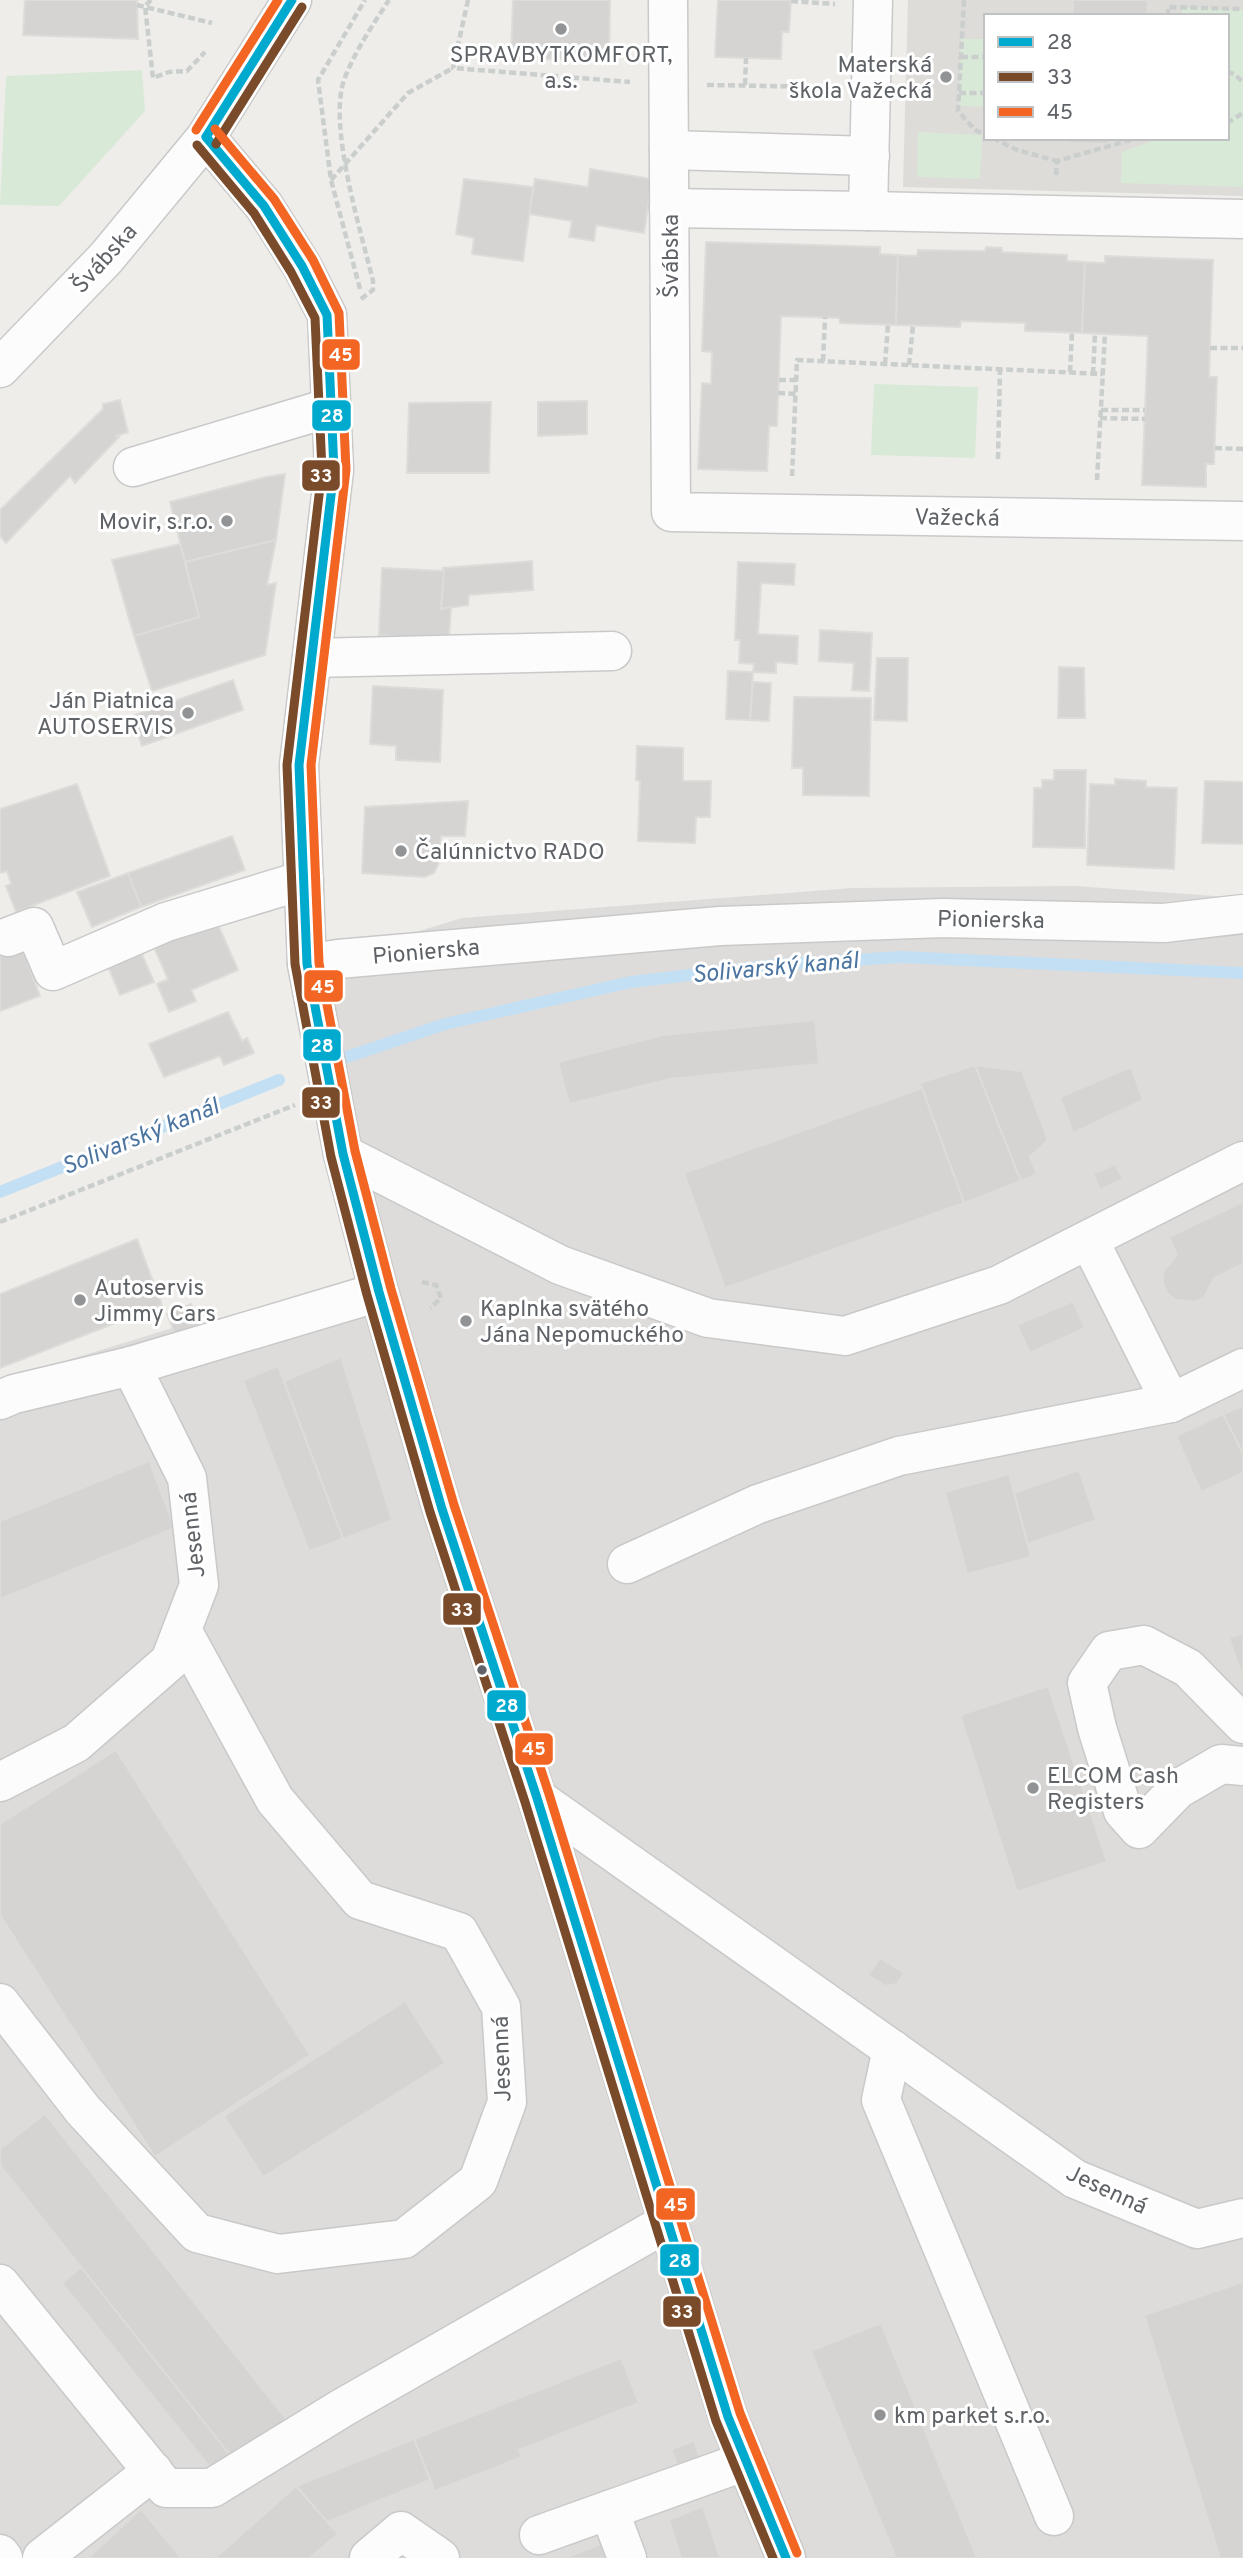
<svg xmlns="http://www.w3.org/2000/svg" width="1243" height="2558" viewBox="0 0 1243 2558" font-family="Overpass,sans-serif">
  <style>
    .industrial { fill: #dedcda }
    .education { fill: #dedcd9; fill-rule: evenodd }
    .green { fill: #d9e9d7 }
    .lines { fill: none; stroke-linecap: round; stroke-linejoin: round }
    .stream { stroke: #c3dff3; stroke-width: 12 }
    .building { fill: #d5d4d3; stroke: #dedcd9; stroke-width: 2 }
    .minor-casing { stroke: #c9c9c9; stroke-width: 41 }
    .path { stroke: #cacecd; stroke-width: 4.5; stroke-dasharray: 7 3.5; stroke-linecap: butt }
    .minor { stroke: #fcfcfc; stroke-width: 38 }
    .bus-1-casing { stroke: #fff; stroke-width: 14 }
    .bus-2-casing { stroke: #fff; stroke-width: 14 }
    .bus-3-casing { stroke: #fff; stroke-width: 14 }
    .bus-1 { stroke: #00a9ce; stroke-width: 9 }
    .bus-2 { stroke: #7a4b2a; stroke-width: 9 }
    .bus-3 { stroke: #f26522; stroke-width: 9 }
    .poi-dot { fill: #919395; stroke: #fff; stroke-width: 2.5 }
    .bus-dot { fill: #5f6367; stroke: #fff; stroke-width: 2.5 }
    .labels { text-anchor: middle; stroke-width: 6; stroke-linejoin: round; paint-order: stroke }
    .poi-label { font-size: 23px; fill: #5f6367; stroke: #fff; text-anchor: start }
    .street-label { font-size: 23px; fill: #5f6367; stroke: #fff }
    .water-label { font-size: 24px; font-style: italic; fill: #4b74a0; stroke: #fff }
    .line-badge { stroke: #fff; stroke-width: 2.5 }
    .badge-label { font-size: 19px; text-anchor: middle; font-weight: bold; fill: #fff }
  </style>
  <rect width="100%" height="100%" fill="#eeedea"/>
  <!-- industrial -->
  <polygon class="industrial" points="1075,886 1243,898 1243,2558 0,2558 0,1381 182,1325 372,1307 304,966 462,918 852,888"/>
  <!-- education -->
  <path class="education" d="M 908,0 L 1243,0 L 1243,196 L 903,187 ZM 986,16 L 1227,16 L 1227,138 L 986,138 Z"/>
  <!-- green -->
  <g class="green">
    <polygon points="1182,8 1243,10 1243,187 1121,183 1122,152 1160,138 1227,138 1227,16 1182,16"/>
    <polygon points="961,39 986,39 986,107 959,106"/>
    <polygon points="142,70 145,111 59,206 0,205 6,76"/>
    <polygon points="918,132 982,135 980,179 917,177"/>
    <polygon points="874,384 978,387 975,458 871,455"/>
  </g>
  <g class="lines">
    <!-- stream -->
    <g class="stream">
      <polyline points="329,1063 445,1024 631,982 774,965 901,957 1243,973"/>
      <polyline points="0,1192 279,1080"/>
    </g>
  </g>
  <!-- building -->
  <g class="building">
    <polygon points="25,0 137,0 138,39 23,35"/>
    <polygon points="513,0 610,0 609,61 511,58"/>
    <polygon points="718,0 791,0 789,32 782,32 781,59 715,57"/>
    <polygon points="1073,0 1148,0 1147,16 1073,16"/>
    <polygon points="1069,138 1108,138 1108,144 1069,143"/>
    <polygon points="590,169 652,179 644,233 596,225 594,241 569,237 572,221 529,214 535,179 588,187"/>
    <polygon points="464,179 533,187 523,261 472,254 474,238 456,234"/>
    <polygon points="706,242 880,247 880,254 898,255 896,325 840,323 839,318 781,316 777,426 769,426 767,471 698,469 702,383 711,384 712,352 702,351"/>
    <polygon points="986,247 1002,248 1002,252 1067,255 1067,261 1085,262 1082,333 1025,331 1025,323 961,321 960,327 896,325 898,255 917,256 918,250 985,251"/>
    <polygon points="1105,256 1213,260 1209,377 1217,377 1214,464 1206,464 1206,487 1142,485 1148,336 1082,333 1085,262 1105,263"/>
    <polygon points="120,400 128,432 116,436 119,437 75,483 70,476 6,543 0,536 0,510 103,409 103,404"/>
    <polygon points="587,401 587,434 538,436 538,402"/>
    <polygon points="491,402 489,473 407,473 409,403"/>
    <polygon points="285,474 276,540 185,562 170,502 266,477"/>
    <polygon points="276,540 267,585 276,583 265,655 152,691 134,636 199,617 185,562"/>
    <polygon points="180,544 199,617 134,636 112,560"/>
    <polygon points="532,561 533,590 469,595 468,605 441,609 443,568"/>
    <polygon points="738,562 795,564 794,585 761,583 758,634 798,636 797,664 776,662 776,673 753,672 754,664 739,663 740,640 735,640"/>
    <polygon points="382,568 444,571 441,609 451,607 449,638 394,651 396,636 379,635"/>
    <polygon points="820,630 872,633 869,691 852,690 854,663 819,661"/>
    <polygon points="877,658 908,658 907,721 874,720"/>
    <polygon points="1059,667 1084,668 1085,718 1058,718"/>
    <polygon points="728,671 753,672 750,720 726,719"/>
    <polygon points="233,680 243,710 142,746 132,716"/>
    <polygon points="753,682 771,683 769,721 750,720"/>
    <polygon points="373,686 443,690 440,762 396,760 396,746 370,744"/>
    <polygon points="794,697 871,698 869,796 803,795 803,768 792,768"/>
    <polygon points="637,746 683,748 683,781 711,781 710,817 696,817 695,843 638,841 640,781 636,780"/>
    <polygon points="1054,770 1086,770 1085,848 1033,847 1034,788 1042,788 1042,780 1054,780"/>
    <polygon points="1115,779 1146,781 1146,787 1177,788 1174,869 1087,865 1090,784 1115,785"/>
    <polygon points="1205,781 1243,782 1243,844 1202,843"/>
    <polygon points="77,784 110,876 16,912 6,886 11,884 7,871 0,873 0,809"/>
    <polygon points="468,801 465,836 441,836 438,865 434,873 424,877 362,873 365,807"/>
    <polygon points="232,836 245,870 141,907 128,873"/>
    <polygon points="128,873 141,907 92,927 77,892"/>
    <polygon points="215,918 238,970 191,990 196,1001 169,1012 157,984 168,979 153,945"/>
    <polygon points="0,927 11,956 23,951 40,996 0,1011"/>
    <polygon points="140,950 154,982 120,995 107,964"/>
    <polygon points="228,1012 242,1041 247,1038 254,1053 224,1065 220,1056 164,1077 149,1044"/>
    <polygon points="815,1020 819,1064 670,1079 569,1104 558,1062 663,1035"/>
    <polygon points="975,1065 1021,1181 964,1203 920,1083"/>
    <polygon points="975,1065 1022,1071 1048,1140 1030,1157 1037,1174 1021,1181"/>
    <polygon points="1131,1067 1143,1100 1073,1133 1060,1097"/>
    <polygon points="922,1088 964,1203 725,1288 684,1173"/>
    <polygon points="1115,1164 1123,1179 1100,1190 1093,1174"/>
    <polygon points="1243,1202 1243,1264 1214,1278 1204,1298 1195,1302 1176,1300 1168,1294 1163,1284 1163,1272 1177,1255 1169,1237"/>
    <polygon points="137,1239 162,1305 0,1368 0,1294"/>
    <polygon points="1073,1301 1085,1328 1030,1353 1017,1325"/>
    <polygon points="191,1304 199,1324 175,1334 167,1314"/>
    <polygon points="341,1357 392,1520 343,1539 284,1381"/>
    <polygon points="278,1366 343,1539 309,1551 243,1380"/>
    <polygon points="1243,1406 1243,1454 1223,1414"/>
    <polygon points="1223,1414 1243,1454 1243,1473 1201,1492 1176,1436"/>
    <polygon points="149,1461 175,1528 0,1599 0,1521"/>
    <polygon points="1079,1470 1096,1520 1028,1544 1014,1493"/>
    <polygon points="1009,1474 1031,1557 967,1574 945,1492"/>
    <polygon points="1243,1633 1243,1678 1229,1638"/>
    <polygon points="1048,1686 1107,1862 1017,1892 960,1715"/>
    <polygon points="116,1750 310,2055 155,2157 0,1915 0,1824"/>
    <polygon points="880,1958 904,1973 897,1984 885,1986 868,1975"/>
    <polygon points="405,2001 445,2063 263,2177 224,2116"/>
    <polygon points="45,2114 287,2420 234,2460 0,2165 0,2149"/>
    <polygon points="81,2267 234,2460 216,2475 62,2283"/>
    <polygon points="1243,2282 1243,2558 1220,2558 1144,2315"/>
    <polygon points="881,2323 977,2558 896,2558 811,2351"/>
    <polygon points="621,2358 639,2403 519,2450 522,2457 435,2491 414,2439"/>
    <polygon points="414,2439 430,2480 327,2522 296,2486"/>
    <polygon points="694,2441 700,2458 677,2465 671,2449"/>
    <polygon points="296,2486 338,2534 310,2558 215,2558"/>
    <polygon points="703,2506 720,2558 681,2558 669,2520"/>
    <polygon points="141,2509 181,2558 88,2558"/>
    <polygon points="604,2543 610,2558 565,2558"/>
  </g>
  <g class="lines">
    <defs>
      <g id="minor">
        <polyline points="668,0 671,512 1243,521"/>
        <polyline points="206,137 264,206 302,266 327,315 334,470 299,765 307,964 343,1154 379,1292 442,1509 537,1798 728,2417 786,2558"/>
        <polyline points="669,150 870,156"/>
        <polyline points="669,208 868,211 873,0"/>
        <polyline points="868,211 1243,219"/>
        <polyline points="0,368 106,258 206,137 292,0"/>
        <polyline points="133,467 332,407"/>
        <polyline points="312,658 612,651"/>
        <polyline points="8,937 34,927 53,971 166,922 304,880"/>
        <polyline points="307,964 338,959 720,926 943,918 1164,923 1243,914"/>
        <polyline points="343,1154 560,1265 708,1318 845,1336 999,1285 1243,1161"/>
        <polyline points="1089,1240 1171,1403"/>
        <polyline points="0,1400 14,1394 131,1366 379,1292"/>
        <polyline points="627,1564 758,1504 899,1456 1171,1403 1243,1368"/>
        <polyline points="1243,1724 1188,1668 1144,1645 1109,1651 1087,1683 1097,1728 1123,1811 1139,1829 1178,1789 1221,1764 1243,1766"/>
        <polyline points="0,1782 76,1743 170,1661 199,1585 187,1478 131,1366"/>
        <polyline points="537,1798 1075,2179 1197,2229 1243,2218"/>
        <polyline points="0,2003 83,2110 197,2233 278,2254 404,2239 478,2181 507,2102 501,2007 459,1932 360,1900 275,1800 182,1630"/>
        <polyline points="892,2049 881,2100 1054,2516"/>
        <polyline points="0,2284 166,2488 212,2488 342,2408 668,2222"/>
        <polyline points="609,2510 627,2558"/>
        <polyline points="539,2535 746,2461"/>
        <polyline points="0,2554 3,2558"/>
        <polyline points="42,2558 153,2471"/>
        <polyline points="369,2558 401,2531 440,2558"/>
      </g>
    </defs>
    <!-- minor casing -->
    <use href="#minor" class="minor-casing"/>
    <!-- path -->
    <g class="path">
      <polyline points="151,0 145,6 153,78 169,72 187,71 205,52"/>
      <polyline points="468,0 453,68 630,82"/>
      <polyline points="964,0 958,111 975,130 986,135"/>
      <polyline points="791,1 835,4"/>
      <polyline points="137,5 212,23"/>
      <polyline points="1168,16 1168,7 1243,9"/>
      <polyline points="961,57 986,57"/>
      <polyline points="1227,72 1234,74 1243,82"/>
      <polyline points="707,85 831,87"/>
      <polyline points="745,85 746,58"/>
      <polyline points="959,93 986,93"/>
      <polyline points="1227,123 1243,113"/>
      <polyline points="993,138 1017,150 1057,161"/>
      <polyline points="1056,175 1057,161 1137,138"/>
      <polyline points="331,180 408,93 453,68"/>
      <polyline points="360,289 331,180 318,80 365,0"/>
      <path d="M 361,299 L 373,290 L 373,281 C 361,231 328,127 344,80 C 355,51 372,26 389,0"/>
      <polyline points="1210,348 1243,348"/>
      <polyline points="823,361 825,317"/>
      <polyline points="885,364 888,325"/>
      <polyline points="909,365 913,326"/>
      <polyline points="1070,372 1072,333"/>
      <polyline points="1093,374 1095,334"/>
      <polyline points="779,380 797,380"/>
      <polyline points="778,393 797,394"/>
      <polyline points="1101,410 1145,410"/>
      <polyline points="1100,418 1145,419"/>
      <polyline points="1215,448 1243,449"/>
      <polyline points="998,459 1000,369"/>
      <polyline points="792,476 797,360 1103,374"/>
      <polyline points="1097,480 1105,334"/>
      <polyline points="0,1222 295,1105"/>
      <polyline points="422,1282 436,1285 441,1298 430,1308"/>
    </g>
    <!-- minor -->
    <use href="#minor" class="minor"/>
    <defs>
      <g id="bus-1">
        <polyline points="206,137 264,206 302,266 327,315 334,470 299,765 307,964 343,1154 379,1292 442,1509 537,1798 728,2417 786,2558"/>
        <polyline points="206,137 292,0"/>
      </g>
      <g id="bus-2">
        <polyline points="216,144 302,7"/>
        <polyline points="197,145 254,213 291,272 315,318 322,470 287,765 295,964 331,1157 367,1295 430,1512 525,1802 716,2421 773,2558"/>
      </g>
      <g id="bus-3">
        <polyline points="215,129 274,199 313,260 339,313 346,470 311,765 319,963 355,1151 391,1289 454,1505 549,1794 740,2413 797,2553"/>
        <polyline points="196,130 278,0"/>
      </g>
    </defs>
    <!-- bus-1 casing -->
    <use href="#bus-1" class="bus-1-casing"/>
    <!-- bus-2 casing -->
    <use href="#bus-2" class="bus-2-casing"/>
    <!-- bus-3 casing -->
    <use href="#bus-3" class="bus-3-casing"/>
    <!-- bus-1 -->
    <use href="#bus-1" class="bus-1"/>
    <!-- bus-2 -->
    <use href="#bus-2" class="bus-2"/>
    <!-- bus-3 -->
    <use href="#bus-3" class="bus-3"/>
  </g>
  <!-- markers -->
  <g class="poi-dot">
    <circle cx="561" cy="29" r="7"/>
    <circle cx="946" cy="77" r="7"/>
    <circle cx="227" cy="521" r="7"/>
    <circle cx="188" cy="713" r="7"/>
    <circle cx="401" cy="851" r="7"/>
    <circle cx="80" cy="1300" r="7"/>
    <circle cx="466" cy="1321" r="7"/>
    <circle cx="1033" cy="1788" r="7"/>
    <circle cx="880" cy="2415" r="7"/>
  </g>
  <circle class="bus-dot" cx="482" cy="1670" r="6"/>
  <g class="labels">
    <!-- poi labels -->
    <g class="poi-label">
      <text x="561" y="62" text-anchor="middle">SPRAVBYTKOMFORT,<tspan x="561" dy="26">a.s.</tspan></text>
      <text x="932" y="72" text-anchor="end">Materská<tspan x="932" dy="26">škola Važecká</tspan></text>
      <text x="213" y="529" text-anchor="end">Movir, s.r.o.</text>
      <text x="174" y="708" text-anchor="end">Ján Piatnica<tspan x="174" dy="26">AUTOSERVIS</tspan></text>
      <text x="415" y="859">Čalúnnictvo RADO</text>
      <text x="94" y="1295">Autoservis<tspan x="94" dy="26">Jimmy Cars</tspan></text>
      <text x="480" y="1316">Kaplnka svätého<tspan x="480" dy="26">Jána Nepomuckého</tspan></text>
      <text x="1047" y="1783">ELCOM Cash<tspan x="1047" dy="26">Registers</tspan></text>
      <text x="894" y="2423">km parket s.r.o.</text>
    </g>
    <!-- street labels -->
    <g class="street-label">
      <text transform="translate(670 256) rotate(-90)" y="8">Švábska</text>
      <text transform="translate(104 258) rotate(-48)" y="8">Švábska</text>
      <text transform="translate(957 517) rotate(1)" y="8">Važecká</text>
      <text transform="translate(991 919) rotate(1)" y="8">Pionierska</text>
      <text transform="translate(426 951) rotate(-5)" y="8">Pionierska</text>
      <text transform="translate(192 1535) rotate(-96)" y="8">Jesenná</text>
      <text transform="translate(501 2059) rotate(-92)" y="8">Jesenná</text>
      <text transform="translate(1107 2189) rotate(25)" y="8">Jesenná</text>
    </g>
    <!-- water labels -->
    <g class="water-label">
      <text transform="translate(775 967) rotate(-5)" y="8">Solivarský kanál</text>
      <text transform="translate(140 1136) rotate(-22)" y="8">Solivarský kanál</text>
    </g>
  </g>
  <g class="line-badge">
    <rect x="321" y="338" width="40" height="33" rx="7" fill="#f26522"/>
    <rect x="311" y="399" width="41" height="33" rx="7" fill="#00a9ce"/>
    <rect x="301" y="459" width="40" height="33" rx="7" fill="#7a4b2a"/>
    <rect x="303" y="969" width="41" height="34" rx="7" fill="#f26522"/>
    <rect x="302" y="1028" width="40" height="34" rx="7" fill="#00a9ce"/>
    <rect x="301" y="1086" width="40" height="33" rx="7" fill="#7a4b2a"/>
    <rect x="442" y="1592" width="40" height="34" rx="7" fill="#7a4b2a"/>
    <rect x="486" y="1689" width="41" height="33" rx="7" fill="#00a9ce"/>
    <rect x="514" y="1732" width="40" height="34" rx="7" fill="#f26522"/>
    <rect x="655" y="2187" width="41" height="34" rx="7" fill="#f26522"/>
    <rect x="659" y="2243" width="41" height="34" rx="7" fill="#00a9ce"/>
    <rect x="662" y="2295" width="40" height="33" rx="7" fill="#7a4b2a"/>
  </g>
  <g class="badge-label">
    <text x="341" y="361">45</text>
    <text x="332" y="422">28</text>
    <text x="321" y="482">33</text>
    <text x="323" y="993">45</text>
    <text x="322" y="1052">28</text>
    <text x="321" y="1109">33</text>
    <text x="462" y="1616">33</text>
    <text x="507" y="1712">28</text>
    <text x="534" y="1755">45</text>
    <text x="676" y="2211">45</text>
    <text x="680" y="2267">28</text>
    <text x="682" y="2318">33</text>
  </g>
  <!-- legend -->
  <rect x="984" y="14" width="245" height="126" fill="#ffffff" stroke="#bfc1c2" stroke-width="2"/>
  <rect x="998" y="37" width="35" height="10" fill="#00a9ce" stroke="#bfc1c2" stroke-width="2"/>
  <text x="1047" y="49" font-size="21" fill="#5f6367">28</text>
  <rect x="998" y="72" width="35" height="10" fill="#7a4b2a" stroke="#bfc1c2" stroke-width="2"/>
  <text x="1047" y="84" font-size="21" fill="#5f6367">33</text>
  <rect x="998" y="107" width="35" height="10" fill="#f26522" stroke="#bfc1c2" stroke-width="2"/>
  <text x="1047" y="119" font-size="21" fill="#5f6367">45</text>
</svg>
